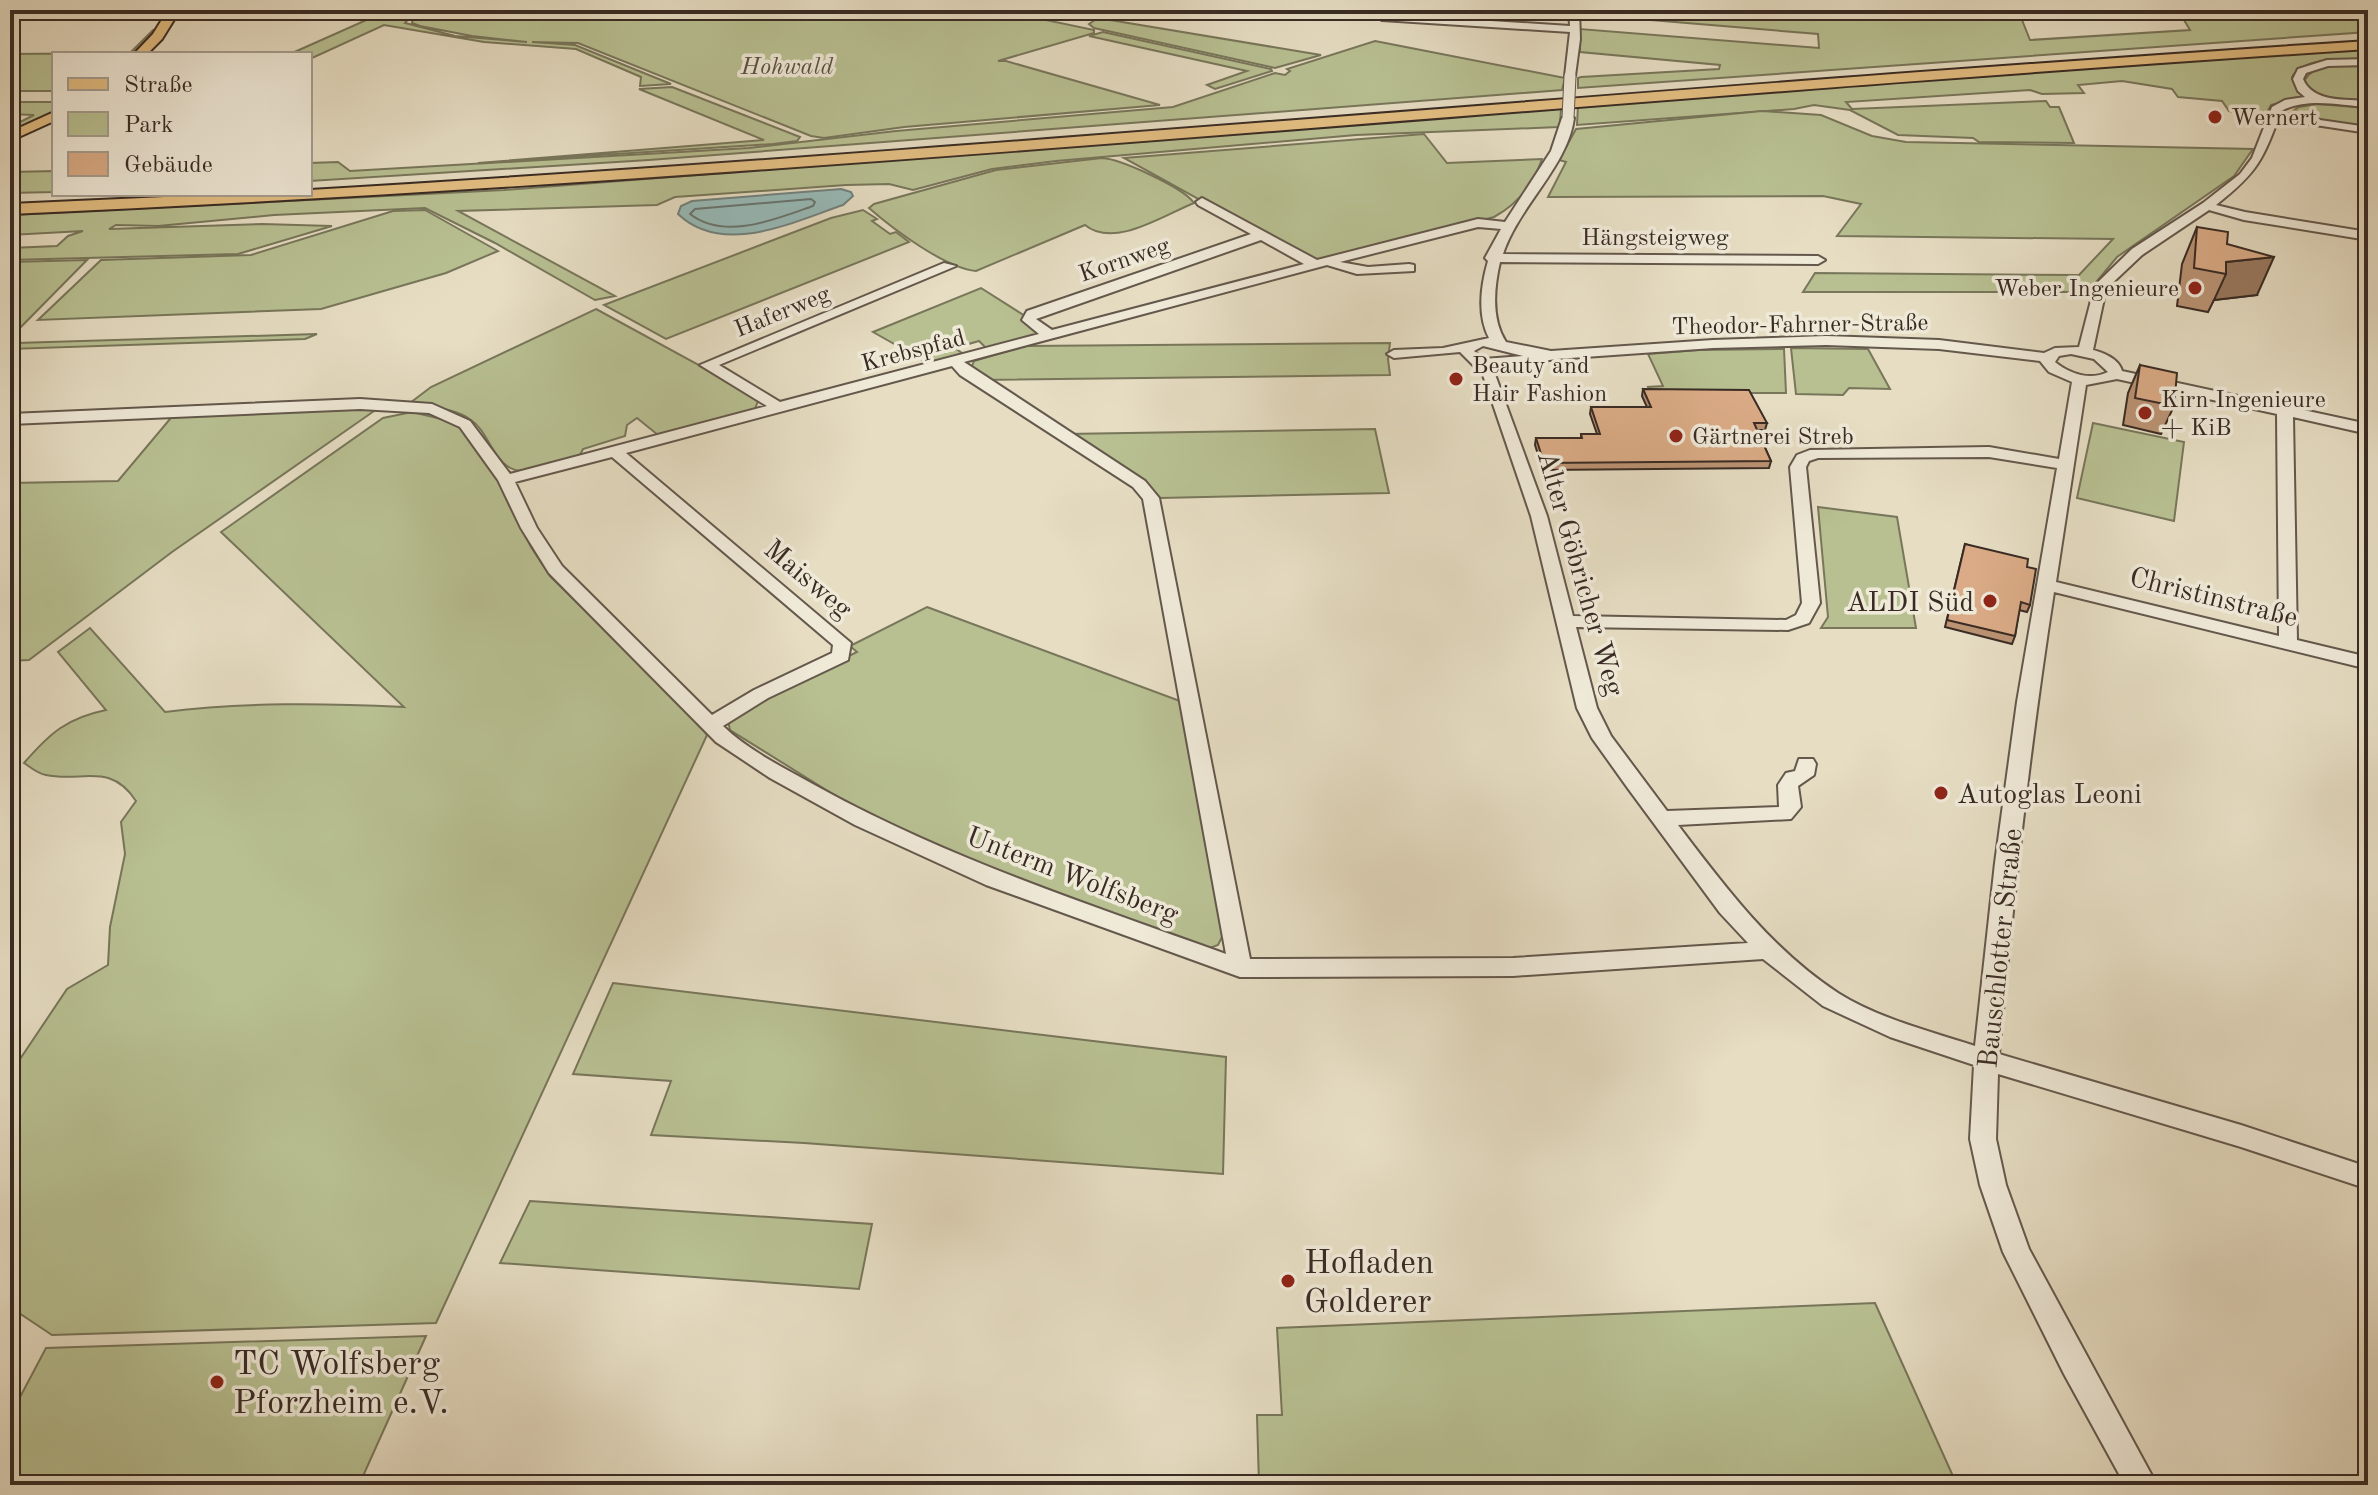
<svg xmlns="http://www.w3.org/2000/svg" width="2378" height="1495" viewBox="0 0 2378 1495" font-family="'Old Standard TT',serif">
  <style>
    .green { fill: #b8c092; stroke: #78765b; stroke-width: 2 }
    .water { fill: #97bbb9; stroke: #71817d; stroke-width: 2 }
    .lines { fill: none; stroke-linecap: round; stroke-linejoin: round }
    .shore { stroke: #68736e; stroke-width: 2 }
    .minor-casing { stroke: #64584c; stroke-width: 4 }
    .major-casing { stroke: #392b24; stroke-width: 4 }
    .highway-casing { stroke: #392b24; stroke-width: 4 }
    .minor { fill: #efe9d8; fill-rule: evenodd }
    .major { fill: #e3be82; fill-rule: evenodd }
    .highway { fill: #e3be82; fill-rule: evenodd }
    .minor-bridge-casing { stroke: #64584c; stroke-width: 13; stroke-linecap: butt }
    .minor-bridge { stroke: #efe9d8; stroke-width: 11 }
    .wall { fill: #bb9373; stroke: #392b24; stroke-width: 2 }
    .shaded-wall { fill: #99785e; stroke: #392b24; stroke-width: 2 }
    .building { fill: #daab86; stroke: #392b24; stroke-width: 2 }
    .poi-dot { fill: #8f2418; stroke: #efe9d8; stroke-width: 3 }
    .labels { text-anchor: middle; stroke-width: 7; stroke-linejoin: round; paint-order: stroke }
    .far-park-label { font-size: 24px; font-style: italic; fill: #595040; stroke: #efe9d8 }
    .far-poi-label { font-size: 24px; fill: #392b24; stroke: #efe9d8; text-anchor: start }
    .far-street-label { font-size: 24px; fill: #392b24; stroke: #efe9d8 }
    .street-label { font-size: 28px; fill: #392b24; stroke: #efe9d8 }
    .poi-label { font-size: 28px; fill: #392b24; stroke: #efe9d8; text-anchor: end }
    .near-poi-label { font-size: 34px; fill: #392b24; stroke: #efe9d8; text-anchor: start }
  </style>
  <rect width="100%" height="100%" fill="#e6ddc3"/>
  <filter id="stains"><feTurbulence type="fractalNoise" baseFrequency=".0025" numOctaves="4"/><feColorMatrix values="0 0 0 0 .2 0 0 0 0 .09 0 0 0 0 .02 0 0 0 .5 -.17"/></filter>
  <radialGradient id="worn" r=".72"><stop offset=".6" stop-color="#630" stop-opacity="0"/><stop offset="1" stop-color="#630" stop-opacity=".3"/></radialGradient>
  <!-- green -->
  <g class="green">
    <polygon points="381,10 998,10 1094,30 1094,33 998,61 1006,61 1160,105 904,127 824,138 811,136 578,43 532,42 575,45 671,84 640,86 641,77 576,49 484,42 384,25 310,59 310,54 290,54 382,13 410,17 405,23 455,36 527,42 472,36 420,26 412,23 414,15"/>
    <polygon points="1579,10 1656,10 1753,19 1753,10 2018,10 2030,40 2190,30 2178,10 2368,10 2368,32 1578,88 1578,78 1581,77 1719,69 1720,65 1580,52 1580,29 1819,48 1818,34 1579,14"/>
    <polygon points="1098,18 1321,55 1275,68 1094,28 1089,24"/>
    <polygon points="153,30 157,31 137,54 54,54 54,91 10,91 10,54 130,53"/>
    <polygon points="1103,32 1271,69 1272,71 1215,89 1207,85 1247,71 1089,36"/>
    <polygon points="1375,41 1565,78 1562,90 649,160 310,181 310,163 338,162 350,171 749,148 896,131 1173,107 1275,73 1285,75 1290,71 1287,69"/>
    <path d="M 2368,49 L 2368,60 C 2345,61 2306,55 2292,77 L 2303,98 L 2271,105 L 2265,116 L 2229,111 L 2222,101 L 2178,97 L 2172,89 L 2122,81 L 2078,85 L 2084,93 L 2042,94 L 2030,90 L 1846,102 L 1852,109 L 2046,101 L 2050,107 L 2059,107 L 2074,143 L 1979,142 L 1973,138 L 1898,135 L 1850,110 L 1814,105 L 1794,109 L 1577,125 L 1578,106 L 2170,61 Z"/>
    <path d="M 2368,63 L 2368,102 C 2344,98 2318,103 2304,81 C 2316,60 2347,64 2368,63 Z"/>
    <polygon points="672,87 800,137 797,141 773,144 478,163 764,140 639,89"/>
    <polygon points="10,102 54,102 54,113 10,134 10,127 34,115 10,114"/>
    <polygon points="2317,104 2368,108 2368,129 2304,120 2293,127 2281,124 2281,119 2299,107"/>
    <polygon points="1561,108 1560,124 1563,125 1559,127 1356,135 1056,161 992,169 913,190 889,184 846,185 675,197 657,205 458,211 615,296 595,300 495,243 425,208 274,215 158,226 116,225 109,229 262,224 332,226 238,254 10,260 10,248 57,246 68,236 83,231 10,235 10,215 504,190"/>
    <polygon points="1762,111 1821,115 1872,136 1906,142 2253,149 2234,176 2117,257 2088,292 1803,292 1815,273 2079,275 2113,239 1837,236 1861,204 1823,196 1548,197 1566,162 1559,160 1576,129"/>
    <path d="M 1424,134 L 1447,163 L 1542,159 C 1533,185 1518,204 1494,217 L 1319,262 L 1291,250 L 1124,158 Z"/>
    <path d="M 1102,158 C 1121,159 1184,188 1194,203 C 1164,215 1114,249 1085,225 L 976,271 C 945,268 893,229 869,208 L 874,204 L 996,170 Z"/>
    <polygon points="54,171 54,192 10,193 10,172"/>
    <polygon points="425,210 498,251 446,273 321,309 38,320 101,260 251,255 393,211"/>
    <polygon points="863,210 877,219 872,221 890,234 896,232 909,242 666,339 604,305 831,218"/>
    <polygon points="87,260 13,335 10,339 10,262"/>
    <polygon points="981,288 1025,316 1041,332 1038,337 988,350 979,341 955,348 966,356 933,366 873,332"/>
    <path d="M 596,309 L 741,388 L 758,401 L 754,411 L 658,435 L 637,418 L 627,425 L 625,436 L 583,449 L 578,459 C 561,462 540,471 523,471 C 494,471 490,432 471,420 C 455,408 430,407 410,403 L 431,387 Z"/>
    <polygon points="317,334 305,339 10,349 16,343"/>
    <polygon points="1390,343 1388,359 1390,375 982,380 970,371 974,361 1025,346"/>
    <polygon points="1791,348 1868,349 1890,389 1849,388 1843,395 1796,394"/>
    <polygon points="1784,349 1786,393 1650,393 1648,387 1663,386 1648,354 1698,350"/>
    <polygon points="322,407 377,409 172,552 29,660 10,661 10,483 118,481 175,413"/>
    <path d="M 412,412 L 458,423 L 486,457 L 531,547 L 550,576 L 693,716 L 707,735 L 436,1323 L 52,1335 L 10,1307 L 10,1074 L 67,989 L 108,965 L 110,927 L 125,854 L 121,822 L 136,801 C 110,761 82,783 46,775 C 38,774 30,767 24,763 C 50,733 67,718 106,710 L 58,652 L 90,628 L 165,712 C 245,702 324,703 404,707 L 221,532 L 383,418 Z"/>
    <polygon points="2093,423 2184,442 2174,521 2077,498"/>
    <polygon points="1375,429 1389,493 1160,498 1149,486 1066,434"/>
    <polygon points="1818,507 1897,517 1916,628 1821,628 1828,617"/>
    <polygon points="927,607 1188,704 1223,935 1218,945 1207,949 1006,876 863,813 730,730 728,721 740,710 857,652 850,646"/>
    <polygon points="613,983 1226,1057 1223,1174 804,1143 651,1135 671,1081 573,1074"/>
    <polygon points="530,1201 872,1224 859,1289 500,1263"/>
    <polygon points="1875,1303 1957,1485 1259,1485 1257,1415 1282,1415 1277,1328"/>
    <polygon points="426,1336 359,1485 10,1485 10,1416 46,1348"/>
  </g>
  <!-- water -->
  <path class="water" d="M 841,189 L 851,192 L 853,196 L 843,205 C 793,222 723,257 678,214 L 681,206 L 692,201 Z"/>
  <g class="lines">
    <!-- shore -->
    <path class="shore" d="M 811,199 L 815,202 L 813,206 C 776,219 725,241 690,214 L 695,209 Z"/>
    <defs>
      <g id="minor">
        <polygon points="1569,10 1579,10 1580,39 1575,76 1570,79 1565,76 1570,32 1382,20 1377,17 1382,14 1570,26"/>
        <path d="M 2368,59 L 2368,65 L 2328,66 L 2306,73 L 2303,79 C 2313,103 2346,99 2368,101 L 2368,107 C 2339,105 2307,97 2281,111 C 2263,160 2258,172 2216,205 L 2245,212 L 2368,232 L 2368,240 L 2244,220 L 2209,210 L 2142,255 L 2106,289 L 2093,350 C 2104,353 2119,359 2122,371 L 2368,424 L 2368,434 L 2293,417 L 2297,640 L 2368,657 L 2368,669 L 2054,592 C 2030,746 2013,900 1999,1054 L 2241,1125 L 2368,1167 L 2368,1189 L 2241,1147 L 1998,1074 L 1996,1139 L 2006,1185 L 2029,1249 L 2157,1485 L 2125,1485 L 2064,1374 L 2003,1252 L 1980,1185 L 1970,1139 L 1974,1065 L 1890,1037 L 1823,1006 L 1763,959 L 1513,976 L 1240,977 L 986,885 L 855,825 L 770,778 L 716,742 L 549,573 L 521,528 L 498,480 L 460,427 L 429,413 L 360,409 L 10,424 L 10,414 L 360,399 L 432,404 L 470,421 L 510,474 L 767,406 L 700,365 L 944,263 L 956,266 L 719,365 L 780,402 L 1039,334 L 1022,320 L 1027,311 L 1251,234 L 1198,205 L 1196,202 L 1202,198 L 1317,260 L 1478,219 L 1505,222 L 1551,151 L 1562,118 L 1568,115 L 1574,118 C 1568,166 1518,207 1503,254 L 1818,256 L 1825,260 L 1818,264 L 1500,262 C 1494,288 1491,319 1506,342 L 1551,351 L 1713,340 L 1826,336 L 1939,340 L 2044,353 L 2055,348 L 2079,347 L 2095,285 L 2132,249 L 2203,203 L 2240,174 L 2252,158 L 2272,107 L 2285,100 L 2305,97 L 2298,91 L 2293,79 L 2298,69 L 2327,60 ZM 1478,227 L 1501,229 L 1485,258 L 1488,261 C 1481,285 1477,315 1489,338 L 1443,348 L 1394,350 L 1387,354 L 1394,358 L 1460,352 L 1483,375 L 1531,516 L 1577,708 L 1592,738 L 1627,787 L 1720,913 L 1748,943 L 1513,958 L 1250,959 L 1159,498 L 1145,481 L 964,362 L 1327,265 L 1357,274 L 1414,271 L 1414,265 L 1409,264 L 1368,267 L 1340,262 ZM 1261,240 L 1304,264 L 1052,330 L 1036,319 ZM 1826,345 L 1939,349 L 2040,361 L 2049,372 L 2072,382 L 2059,459 L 1989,447 L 1810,450 L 1797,455 L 1790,467 L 1802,603 L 1796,615 L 1786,620 L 1573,616 L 1547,516 L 1493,369 L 1556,359 L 1713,348 ZM 1483,346 L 1523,356 L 1484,359 L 1474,351 ZM 2071,354 L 2094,359 L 2108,372 C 2090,381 2070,374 2055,362 L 2059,356 ZM 952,366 L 960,375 L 1133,487 L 1143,499 L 1226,954 C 1088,904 949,859 820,788 C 788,770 750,752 723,726 L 768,698 L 848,660 L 851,643 L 626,453 ZM 2117,379 L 2277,414 L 2279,636 L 2056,582 L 2086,385 ZM 612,457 L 833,645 L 832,653 L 754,690 L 712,715 L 562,566 L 537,528 L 515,482 ZM 1989,457 L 2057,468 L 2017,702 L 1995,863 L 1975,1046 C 1932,1032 1877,1018 1838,993 C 1771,949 1725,887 1678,825 L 1791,819 L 1801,807 L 1798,786 L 1814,775 L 1816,764 L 1813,759 L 1799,759 L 1795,771 L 1786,773 L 1778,785 L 1779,807 L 1667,811 L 1611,736 L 1597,708 L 1576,627 L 1788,630 L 1809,623 L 1820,603 L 1806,467 L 1809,461 L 1818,458 Z"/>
        <polygon points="2306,118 2368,127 2368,133 2302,123 2300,121"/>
      </g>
      <g id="major">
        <polygon points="168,10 180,10 162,39 147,54 134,54 153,34"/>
        <polygon points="54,112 54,121 10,141 10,132"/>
      </g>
      <path id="highway" d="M 2368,41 L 2368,49 C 1582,100 797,179 10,214 L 10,204 L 231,194 L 310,194 L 310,190 C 997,149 1682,85 2368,41 Z"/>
    </defs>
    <!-- minor casing -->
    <use href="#minor" class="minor-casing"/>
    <!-- major casing -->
    <use href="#major" class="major-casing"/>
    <!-- highway casing -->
    <use href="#highway" class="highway-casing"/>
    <!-- minor -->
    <use href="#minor" class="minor"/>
    <!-- major -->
    <use href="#major" class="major"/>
    <!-- highway -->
    <use href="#highway" class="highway"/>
    <defs>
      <polyline id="minor-bridge" points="1568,118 1570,76"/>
    </defs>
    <!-- minor-bridge casing -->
    <use href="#minor-bridge" class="minor-bridge-casing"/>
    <!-- minor-bridge -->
    <use href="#minor-bridge" class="minor-bridge"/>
  </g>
  <!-- wall -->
  <g class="wall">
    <polygon points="2197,227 2227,244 2257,295 2214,300 2208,312 2177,306 2182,264"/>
    <polygon points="2140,365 2174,406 2161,434 2123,425 2128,393"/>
    <polygon points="1643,389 1767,423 1765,430 1757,430 1771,461 1769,468 1543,470 1535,445 1536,438 1581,438 1581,434 1597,434 1590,414 1591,407 1647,407 1642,396"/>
    <polygon points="1965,544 2027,567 2030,605 2027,612 2019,610 2015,636 2012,644 1945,627"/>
  </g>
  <!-- shaded-wall -->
  <polygon class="shaded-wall" points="2274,257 2257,295 2214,300 2226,274 2226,262"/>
  <!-- building -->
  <g class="building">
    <polygon points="2197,227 2228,232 2227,244 2274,257 2226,262 2226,274 2194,268"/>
    <polygon points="2140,365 2177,373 2174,406 2135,398"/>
    <polygon points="1643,389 1749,390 1767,423 1754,423 1771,461 1544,463 1536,438 1582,438 1581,434 1600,434 1591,407 1651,407"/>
    <polygon points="1965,544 2028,559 2027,567 2036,569 2030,605 2021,602 2015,636 1947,620"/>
  </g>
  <!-- markers -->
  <g class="poi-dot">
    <circle cx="2215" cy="117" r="8"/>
    <circle cx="2195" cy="288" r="8"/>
    <circle cx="1456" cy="379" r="8"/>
    <circle cx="2145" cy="413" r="8"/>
    <circle cx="1676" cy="436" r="8"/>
    <circle cx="1990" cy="601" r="8"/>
    <circle cx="1941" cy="793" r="8"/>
    <circle cx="1288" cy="1281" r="8"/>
    <circle cx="217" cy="1382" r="8"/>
  </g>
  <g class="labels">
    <!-- far-park labels -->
    <g class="far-park-label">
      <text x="787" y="74">Hohwald</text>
    </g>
    <!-- far-poi labels -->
    <g class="far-poi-label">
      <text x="2231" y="125">Wernert</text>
      <text x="2179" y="296" text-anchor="end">Weber Ingenieure</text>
      <text x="1472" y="373">Beauty and<tspan x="1472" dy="28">Hair Fashion</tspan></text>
      <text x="2161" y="407">Kirn Ingenieure<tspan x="2161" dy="28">+ KiB</tspan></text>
      <text x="1692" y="444">Gärtnerei Streb</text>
    </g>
    <!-- far-street labels -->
    <g class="far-street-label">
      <text x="1655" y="245">Hängsteigweg</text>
      <text transform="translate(1124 259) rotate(-19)" y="8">Kornweg</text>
      <text transform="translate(782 311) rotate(-22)" y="8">Haferweg</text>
      <text transform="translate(1800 324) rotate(-1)" y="8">Theodor-Fahrner-Straße</text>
      <text transform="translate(913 350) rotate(-15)" y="8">Krebspfad</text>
    </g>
    <!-- street labels -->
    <g class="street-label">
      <text transform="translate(1582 573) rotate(74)" y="10">Alter Göbricher Weg</text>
      <text transform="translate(809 578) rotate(40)" y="10">Maisweg</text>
      <text transform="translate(2214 596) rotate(14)" y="10">Christinstraße</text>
      <text transform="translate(1073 874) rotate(21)" y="10">Unterm Wolfsberg</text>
      <text transform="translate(1999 948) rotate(-84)" y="10">Bauschlotter Straße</text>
    </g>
    <!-- poi labels -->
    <g class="poi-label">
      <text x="1974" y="611">ALDI Süd</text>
      <text x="1957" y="803" text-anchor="start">Autoglas Leoni</text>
    </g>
    <!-- near-poi labels -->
    <g class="near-poi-label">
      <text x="1304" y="1273">Hofladen<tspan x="1304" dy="39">Golderer</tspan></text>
      <text x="233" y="1374">TC Wolfsberg<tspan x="233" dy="39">Pforzheim e.V.</tspan></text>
    </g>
  </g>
  <!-- margin -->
  <rect width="2378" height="1495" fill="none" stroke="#e6ddc3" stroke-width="40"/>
  <rect x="12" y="12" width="2354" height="1471" fill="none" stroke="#392b24" stroke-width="4"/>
  <rect x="20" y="20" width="2338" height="1455" fill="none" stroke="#392b24" stroke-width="2"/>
  <!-- legend -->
  <rect x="52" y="52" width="260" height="144" fill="#efe9d8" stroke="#a69d90" stroke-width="2"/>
  <rect x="68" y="78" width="40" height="12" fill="#e3be82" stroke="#a69d90" stroke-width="2"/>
  <text x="124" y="92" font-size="24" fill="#392b24">Straße</text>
  <rect x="68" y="112" width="40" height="24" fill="#b8c092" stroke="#a69d90" stroke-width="2"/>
  <text x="124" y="132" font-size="24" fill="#392b24">Park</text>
  <rect x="68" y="152" width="40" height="24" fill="#daab86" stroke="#a69d90" stroke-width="2"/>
  <text x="124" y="172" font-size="24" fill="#392b24">Gebäude</text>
  <rect width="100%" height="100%" filter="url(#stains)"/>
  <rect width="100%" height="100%" fill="url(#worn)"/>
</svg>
